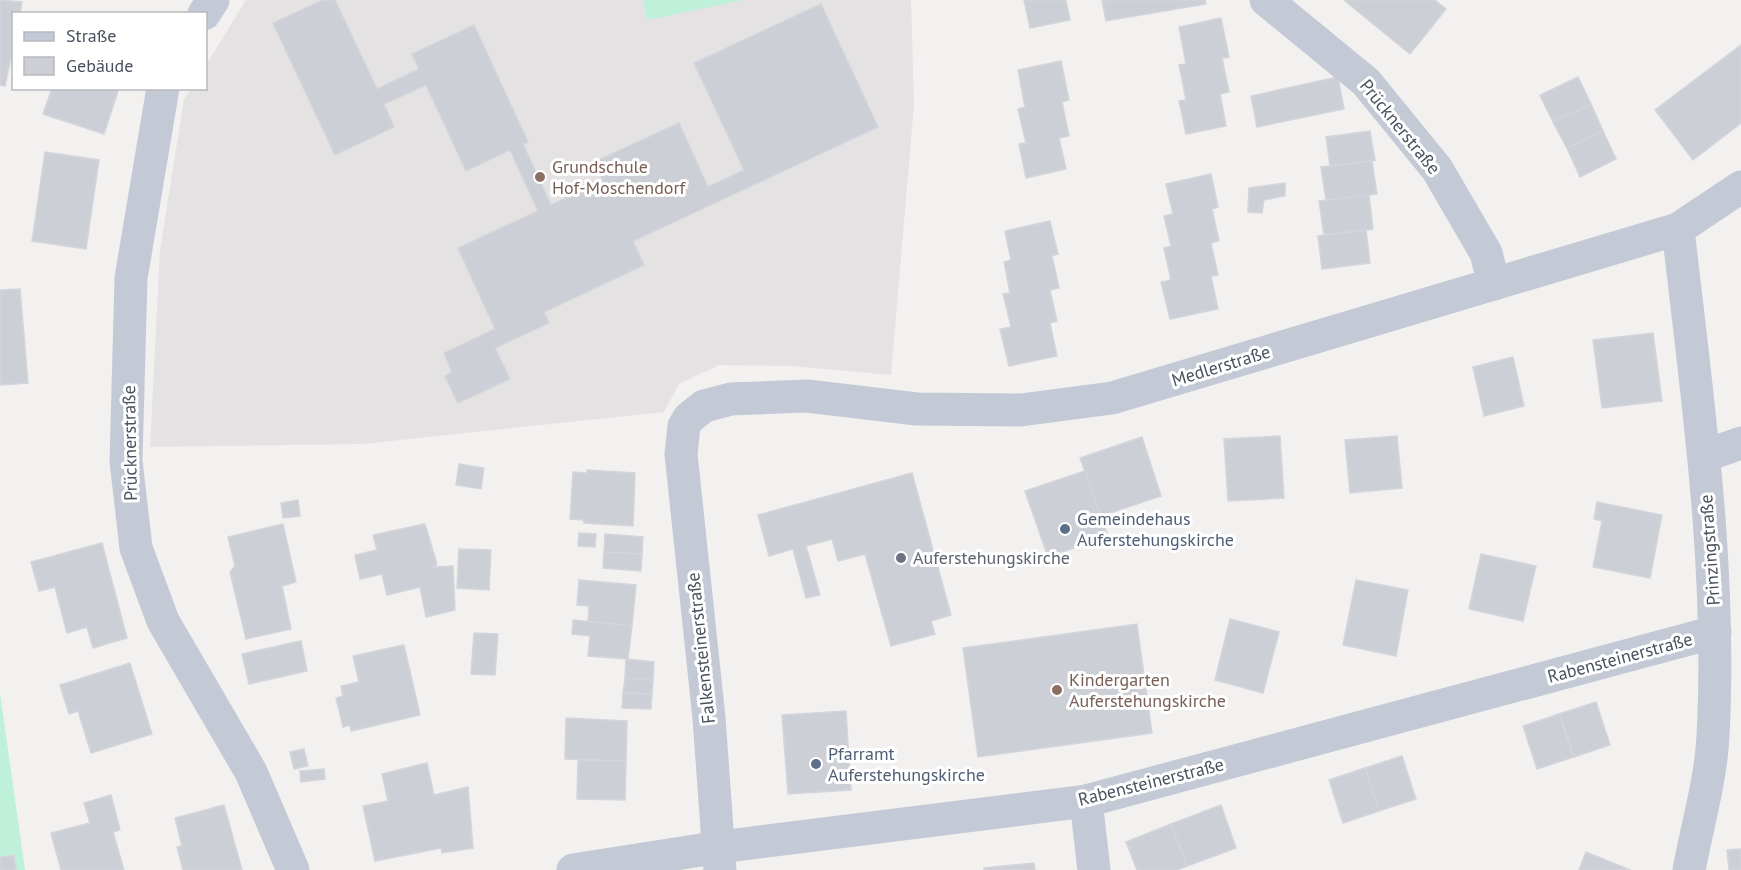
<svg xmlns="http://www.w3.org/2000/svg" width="1741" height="870" viewBox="0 0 1741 870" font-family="'PT Sans',sans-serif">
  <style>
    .education { fill: #e4e2e2 }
    .green { fill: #bff0d9 }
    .building { fill: #cccfd6; stroke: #d4d5dc; stroke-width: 1.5 }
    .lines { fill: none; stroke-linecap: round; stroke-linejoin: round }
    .street { stroke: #c4cad5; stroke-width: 33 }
    .education-dot { fill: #8d6e63; stroke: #fff; stroke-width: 2 }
    .service-dot { fill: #5c6f8a; stroke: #fff; stroke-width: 2 }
    .worship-dot { fill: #6b7280; stroke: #fff; stroke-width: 2 }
    .labels { text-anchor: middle; stroke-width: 6; stroke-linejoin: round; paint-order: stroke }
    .street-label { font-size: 18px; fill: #48515e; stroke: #fff }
    .education-label { font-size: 18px; fill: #785e54; stroke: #fff; text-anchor: start }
    .service-label { font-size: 18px; fill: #4e5e75; stroke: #fff; text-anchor: start }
    .worship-label { font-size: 18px; fill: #5b616d; stroke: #fff; text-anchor: start }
  </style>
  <rect width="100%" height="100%" fill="#f3f1f0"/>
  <!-- education -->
  <polygon class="education" points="246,0 911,0 914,105 891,375 791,366 719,365 679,384 664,412 363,444 150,447 160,250 184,100 191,89 206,88 206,65"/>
  <!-- green -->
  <g class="green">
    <polygon points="643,0 743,0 647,20"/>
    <polygon points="0,693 25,870 0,870"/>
  </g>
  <!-- building -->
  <g class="building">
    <polygon points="0,0 22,2 20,14 14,14 14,43 5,86 0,85"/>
    <polygon points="323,0 335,0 377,89 419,69 412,54 474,25 528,142 523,144 551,205 603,181 594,162 679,123 708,187 744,170 694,63 821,4 878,127 633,241 644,265 544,312 549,323 495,348 510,379 458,403 445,376 452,372 444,353 495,329 458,248 538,211 510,150 466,171 426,85 384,104 394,127 335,155 273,23"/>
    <polygon points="1024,0 1066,0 1070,20 1030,28"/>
    <polygon points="1102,0 1205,0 1206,4 1106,21"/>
    <polygon points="1344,0 1435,0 1446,9 1410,54"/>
    <polygon points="1221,18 1229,57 1222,58 1229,92 1220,94 1226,126 1186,134 1179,101 1186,100 1179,65 1186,64 1179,27"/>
    <polygon points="1741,45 1741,123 1693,160 1655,110"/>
    <polygon points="1061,61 1069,100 1062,102 1069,136 1059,138 1066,169 1026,178 1019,144 1026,143 1018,109 1025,107 1018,70"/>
    <polygon points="1338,77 1344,109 1257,127 1251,96"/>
    <polygon points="1578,77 1591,104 1553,122 1540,95"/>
    <polygon points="52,88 119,88 104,134 43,114"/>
    <polygon points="1591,104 1603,131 1567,148 1553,122"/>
    <polygon points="1370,131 1375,160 1330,166 1326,137"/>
    <polygon points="1603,131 1616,159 1580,177 1567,148"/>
    <polygon points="45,152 99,160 86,249 32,241"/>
    <polygon points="1372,161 1377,194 1326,200 1321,167"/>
    <polygon points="1211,174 1218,207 1212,209 1219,241 1211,243 1218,275 1211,276 1218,309 1170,319 1161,282 1171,280 1164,248 1171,246 1164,216 1173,214 1166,184"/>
    <polygon points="1285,183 1285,196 1264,200 1262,213 1248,212 1249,188"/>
    <polygon points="1369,195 1373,229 1324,235 1319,201"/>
    <polygon points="1050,221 1058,254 1052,256 1059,288 1050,290 1057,321 1050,323 1057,356 1009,366 1000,329 1011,327 1003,294 1010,293 1004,262 1011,260 1005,231"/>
    <polygon points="1366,230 1370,263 1322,269 1318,236"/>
    <polygon points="20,289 28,383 0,385 0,290"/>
    <polygon points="1653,333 1662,401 1602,408 1593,340"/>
    <polygon points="1513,357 1524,406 1484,416 1473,367"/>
    <polygon points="1280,436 1284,498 1228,501 1224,439"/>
    <polygon points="1397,436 1402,488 1350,493 1345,440"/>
    <polygon points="1142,437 1161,496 1101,516 1080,458"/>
    <polygon points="459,464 484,468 481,489 456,485"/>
    <polygon points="587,470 635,473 633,526 584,523 584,520 570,519 573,472 587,473"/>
    <polygon points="1085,471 1108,536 1048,557 1025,491"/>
    <polygon points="912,473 951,615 931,621 935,634 891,646 865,554 838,561 832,539 806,546 820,595 806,598 793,549 769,556 758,515"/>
    <polygon points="298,500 300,516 283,518 281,503"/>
    <polygon points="1597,502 1662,515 1650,578 1593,567 1602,521 1594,519"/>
    <polygon points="283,524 296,582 282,586 291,629 246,639 230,572 235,566 228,537"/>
    <polygon points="425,524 437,564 434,567 453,566 455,610 426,617 420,587 387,595 382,574 360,579 355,555 377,550 373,535"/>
    <polygon points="579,533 596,534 595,547 578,546"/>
    <polygon points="605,534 643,537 642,554 604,552"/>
    <polygon points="102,543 127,638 93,648 87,627 67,633 55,587 39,591 31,562"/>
    <polygon points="459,549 491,550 489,590 457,588"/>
    <polygon points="604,552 642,554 641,571 603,568"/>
    <polygon points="1481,554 1536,566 1523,621 1469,609"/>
    <polygon points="579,580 636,585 632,626 588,622 589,606 577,605"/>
    <polygon points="1356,580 1408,590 1396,656 1343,645"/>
    <polygon points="1230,619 1279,632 1263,693 1215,680"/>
    <polygon points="573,620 632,626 628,659 588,656 590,636 572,634"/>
    <polygon points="1137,624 1152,733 978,757 963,648"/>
    <polygon points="474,633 498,634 495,675 471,674"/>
    <polygon points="301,641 307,671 249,684 242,654"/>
    <polygon points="404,645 420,715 351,731 350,725 343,727 336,698 343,696 341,686 359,682 353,656"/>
    <polygon points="626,659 654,662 653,680 625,678"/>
    <polygon points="130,663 152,734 91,753 78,711 69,714 60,685"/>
    <polygon points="625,678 653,680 652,694 623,693"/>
    <polygon points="623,693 652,694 651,709 622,708"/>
    <polygon points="1596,702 1610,745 1574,757 1559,714"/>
    <polygon points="846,711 851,790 788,794 782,715"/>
    <polygon points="1559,714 1574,757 1537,769 1523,726"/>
    <polygon points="566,718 627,721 626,761 565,759"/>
    <polygon points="304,749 308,766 294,769 290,752"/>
    <polygon points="1402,756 1416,799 1379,811 1365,768"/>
    <polygon points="578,760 626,761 625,800 577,799"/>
    <polygon points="427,763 434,795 468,787 473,848 442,853 441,848 375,861 363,806 388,801 382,774"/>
    <polygon points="1365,768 1379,811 1343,823 1329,780"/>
    <polygon points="324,769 325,779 301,782 300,771"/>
    <polygon points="111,795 120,830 113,832 124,870 61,870 51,833 90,823 84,803"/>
    <polygon points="224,805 242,870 183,870 177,847 182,846 175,818"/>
    <polygon points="1221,805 1236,848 1187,866 1171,824"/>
    <polygon points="1171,824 1187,866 1177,870 1137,870 1126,842"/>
    <polygon points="1741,849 1741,870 1729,870 1727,850"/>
    <polygon points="1586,852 1630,870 1579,870"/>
    <polygon points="14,855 16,870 0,870 0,857"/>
    <polygon points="1034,863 1035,870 984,870 984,868"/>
  </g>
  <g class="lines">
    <!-- street -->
    <g class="street">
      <polyline points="1266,0 1366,82 1437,169 1486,253 1494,284"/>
      <polyline points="204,14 213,0"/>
      <polyline points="163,88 131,278 126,461 136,548 163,621 251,772 293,870"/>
      <path d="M 1678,229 C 1697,397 1722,567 1713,736 C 1711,779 1697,827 1689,870"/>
      <polyline points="1704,456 1741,443"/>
      <polyline points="1086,801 1094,870"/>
      <polyline points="573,870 720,847 1086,801 1715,632"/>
      <polyline points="720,870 709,718 681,454 684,426 689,418 704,406 731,399 807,396 917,409 1021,410 1112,398 1678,229 1741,187"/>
    </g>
  </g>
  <!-- markers -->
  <g class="education-dot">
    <circle cx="540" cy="177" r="6"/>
    <circle cx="1057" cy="690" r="6"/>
  </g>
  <g class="service-dot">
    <circle cx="1065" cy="529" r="6"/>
    <circle cx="816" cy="764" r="6"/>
  </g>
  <circle class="worship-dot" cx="901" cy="558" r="6"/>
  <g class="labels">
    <!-- street labels -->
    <g class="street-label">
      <text transform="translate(1400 127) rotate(51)" y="6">Prücknerstraße</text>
      <text transform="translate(1221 366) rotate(-17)" y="6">Medlerstraße</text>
      <text transform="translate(130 443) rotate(-91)" y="6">Prücknerstraße</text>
      <text transform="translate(1710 550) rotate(-94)" y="6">Prinzingstraße</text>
      <text transform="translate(701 648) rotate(-96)" y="6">Falkensteinerstraße</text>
      <text transform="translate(1620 658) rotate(-15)" y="6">Rabensteinerstraße</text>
      <text transform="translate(1151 782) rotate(-14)" y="6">Rabensteinerstraße</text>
    </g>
    <!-- education labels -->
    <g class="education-label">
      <text x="552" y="173">Grundschule<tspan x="552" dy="21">Hof-Moschendorf</tspan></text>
      <text x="1069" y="686">Kindergarten<tspan x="1069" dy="21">Auferstehungskirche</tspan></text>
    </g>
    <!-- service labels -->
    <g class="service-label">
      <text x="1077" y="525">Gemeindehaus<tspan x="1077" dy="21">Auferstehungskirche</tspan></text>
      <text x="828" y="760">Pfarramt<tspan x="828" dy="21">Auferstehungskirche</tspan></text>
    </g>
    <!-- worship labels -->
    <g class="worship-label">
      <text x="913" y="564">Auferstehungskirche</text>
    </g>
  </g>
  <!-- legend -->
  <rect x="12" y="12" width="195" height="78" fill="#ffffff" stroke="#b6b9bf" stroke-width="1.5"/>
  <rect x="24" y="32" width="30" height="9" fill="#c4cad5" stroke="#b6b9bf" stroke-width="1.5"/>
  <text x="66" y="42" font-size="18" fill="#48515e">Straße</text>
  <rect x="24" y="57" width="30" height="18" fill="#cccfd6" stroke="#b6b9bf" stroke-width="1.5"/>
  <text x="66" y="72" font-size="18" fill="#48515e">Gebäude</text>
</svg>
